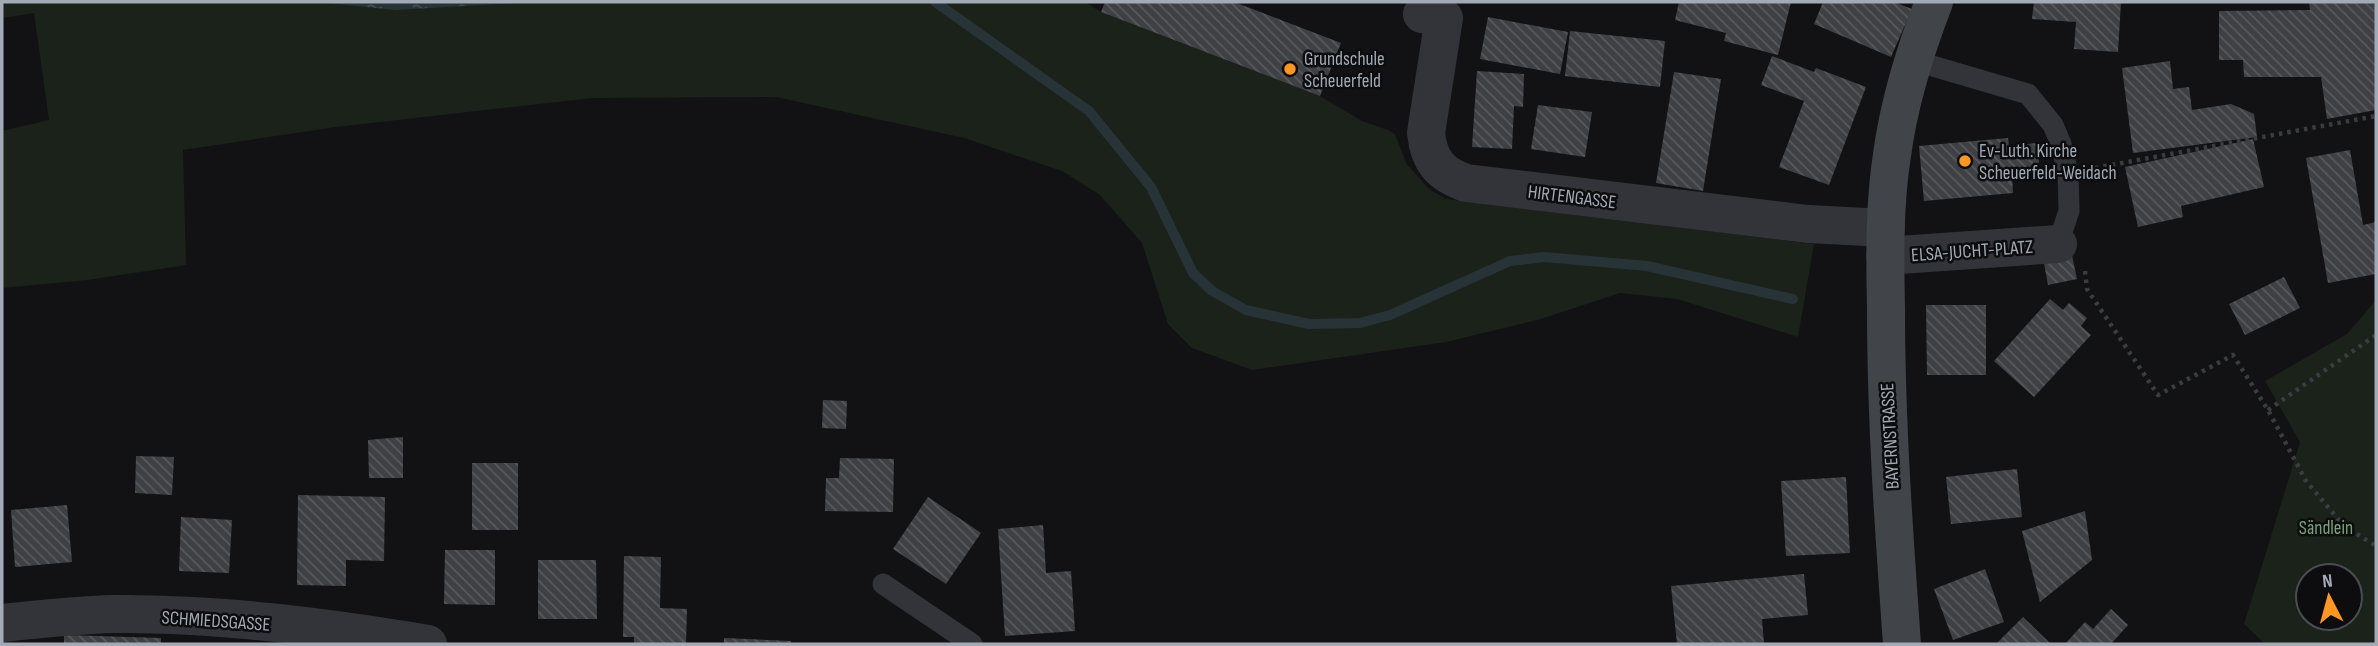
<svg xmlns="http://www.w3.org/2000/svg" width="2378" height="646" viewBox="0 0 2378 646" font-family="'Sofia Sans Condensed',sans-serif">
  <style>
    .green { fill: #1a221a; fill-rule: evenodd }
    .water { fill: url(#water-ripples) }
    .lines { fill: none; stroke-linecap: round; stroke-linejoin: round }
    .stream { stroke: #283338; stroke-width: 10 }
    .building { fill: url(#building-back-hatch) }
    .path { stroke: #393c40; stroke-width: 4.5; stroke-dasharray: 3.5 5; stroke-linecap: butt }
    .lane { stroke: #333439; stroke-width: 21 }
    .street { stroke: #333439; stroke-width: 38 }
    .secondary { stroke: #414449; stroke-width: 38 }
    .poi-dot { fill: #fd9720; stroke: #0d0d0f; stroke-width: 2.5 }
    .labels { text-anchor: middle; stroke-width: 5; stroke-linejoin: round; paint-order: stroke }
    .poi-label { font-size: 19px; fill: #a2aab5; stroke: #0d0d0f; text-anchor: start }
    .street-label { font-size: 19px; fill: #a2aab5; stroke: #0d0d0f }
    .park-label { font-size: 19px; fill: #7aa278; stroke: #0d0d0f }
  </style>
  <defs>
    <pattern id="water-ripples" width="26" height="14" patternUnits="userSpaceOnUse" patternTransform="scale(1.75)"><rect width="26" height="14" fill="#283338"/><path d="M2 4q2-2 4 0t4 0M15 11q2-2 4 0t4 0" fill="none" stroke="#444e53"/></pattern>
    <pattern id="building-back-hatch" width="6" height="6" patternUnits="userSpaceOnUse" patternTransform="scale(1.75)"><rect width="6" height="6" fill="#3e4044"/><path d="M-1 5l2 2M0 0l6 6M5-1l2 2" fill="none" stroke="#57595d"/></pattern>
  </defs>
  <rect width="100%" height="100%" fill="#121214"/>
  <!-- green -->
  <g class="green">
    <polygon points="2,2 1085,2 1101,12 1320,96 1362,121 1388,130 1395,134 1406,163 1429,189 1446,199 1814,244 1798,337 1677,299 1620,293 1541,319 1446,342 1252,370 1192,348 1168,324 1142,243 1100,195 1062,171 964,138 776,97 593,98 336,127 183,150 186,265 88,280 2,288 2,131 49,120 34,13 2,18"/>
    <path d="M 2376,300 L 2376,644 L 2265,644 L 2244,624 L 2300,442 L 2265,381 L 2347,334 ZM 2308,576 L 2350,576 L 2350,618 L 2308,618 Z"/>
  </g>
  <!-- water -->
  <polygon class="water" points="320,2 532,2 395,10"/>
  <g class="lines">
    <!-- stream -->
    <polyline class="stream" points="935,2 1089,111 1151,187 1193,273 1212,291 1246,310 1309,324 1360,323 1390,315 1510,261 1544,257 1647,266 1793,299"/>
  </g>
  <!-- building -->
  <g class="building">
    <polygon points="1105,2 1234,2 1341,43 1320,96 1101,12"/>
    <polygon points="1679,2 1791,2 1778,55 1724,41 1726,33 1675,20"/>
    <polygon points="1823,2 1894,2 1912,9 1891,57 1814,24"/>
    <polygon points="2034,2 2121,2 2118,52 2074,49 2076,22 2032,19"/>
    <polygon points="2309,2 2376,2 2376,110 2327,119 2321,77 2244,77 2243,60 2219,60 2219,11 2310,10"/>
    <polygon points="1488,17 1568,32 1560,74 1480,59"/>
    <polygon points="1570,31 1665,41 1660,87 1565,76"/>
    <polygon points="1772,56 1814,72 1816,68 1866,87 1829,185 1779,167 1804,101 1761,85"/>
    <polygon points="2170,61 2173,89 2189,87 2192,110 2231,104 2254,114 2257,137 2133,153 2122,68"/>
    <polygon points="1477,71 1524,74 1523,107 1514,106 1512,149 1472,147"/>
    <polygon points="1674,72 1721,79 1703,191 1656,183"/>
    <polygon points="1538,105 1592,112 1585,157 1531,149"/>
    <polygon points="2008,138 2009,146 2037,143 2040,173 2012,176 2013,193 1924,201 1919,146"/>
    <polygon points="2253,139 2264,187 2181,206 2183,217 2138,227 2125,167"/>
    <polygon points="2350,150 2363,225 2376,222 2376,274 2328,283 2306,158"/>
    <polygon points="2070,246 2077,279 2048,285 2042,252"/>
    <polygon points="2284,277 2300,308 2245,335 2229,304"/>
    <polygon points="2050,299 2063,310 2069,303 2087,318 2081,326 2091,335 2034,397 1994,361"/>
    <polygon points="1926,305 1986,305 1986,375 1927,375"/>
    <polygon points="823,400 847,401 846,429 822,428"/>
    <polygon points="403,437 403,478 369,478 368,440"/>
    <polygon points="136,456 174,457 172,495 135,493"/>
    <polygon points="840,458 894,459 893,512 825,511 826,478 839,478"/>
    <rect x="472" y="463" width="46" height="67"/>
    <polygon points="2017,469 2022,517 1951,524 1946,477"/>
    <polygon points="1846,477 1850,553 1786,556 1781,481"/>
    <polygon points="298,495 385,497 384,561 346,560 346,586 297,585"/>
    <polygon points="928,497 981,533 946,584 893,549"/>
    <polygon points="67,505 72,562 15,567 11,510"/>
    <polygon points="2085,511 2092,560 2040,602 2022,531"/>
    <polygon points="181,517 232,520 229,573 179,571"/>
    <polygon points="1043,525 1046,573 1071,571 1075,631 1005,636 998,529"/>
    <polygon points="445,550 495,550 495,605 444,604"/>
    <polygon points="624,556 661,557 660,608 687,609 686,644 634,644 634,637 623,637"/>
    <polygon points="538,560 596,560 597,619 538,619"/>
    <polygon points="1985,569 2004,622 1953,640 1934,589"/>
    <polygon points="1804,574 1808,615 1762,619 1764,644 1677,644 1671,586"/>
    <polygon points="2111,609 2128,625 2111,644 2065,644 2085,622 2093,629"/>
    <polygon points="2023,617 2051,644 1996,644"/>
    <polygon points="64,635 161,638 161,644 64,644"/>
    <polygon points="724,638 791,641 791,644 724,644"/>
  </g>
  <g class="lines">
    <!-- path -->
    <g class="path">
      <polyline points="2095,168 2376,116"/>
      <polyline points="2085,271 2087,289 2158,395 2233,355 2268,410 2306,481 2344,526 2376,546"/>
      <polyline points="2268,410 2376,335"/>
    </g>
    <!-- lane -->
    <g class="lane">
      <polyline points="1912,60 2028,94 2053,125 2061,144 2068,173 2069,211 2058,244"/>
      <polyline points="883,584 972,644"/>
    </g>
    <!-- street -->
    <g class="street">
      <path d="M 1422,14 L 1444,18 L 1426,133 C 1429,161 1440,174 1466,183 L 1808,224 L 1886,228"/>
      <polyline points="1885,256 2058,244"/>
      <path d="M 2,623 C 39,619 77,615 114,614 C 218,613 326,627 428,644"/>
    </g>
    <!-- secondary -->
    <path class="secondary" d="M 1902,644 C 1894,533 1886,421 1886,309 C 1885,258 1884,206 1892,155 C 1899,103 1915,51 1934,2"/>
  </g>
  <!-- markers -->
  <g class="poi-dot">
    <circle cx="1290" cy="69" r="7"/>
    <circle cx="1965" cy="161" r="7"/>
  </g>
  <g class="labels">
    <!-- poi labels -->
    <g class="poi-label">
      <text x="1304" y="65">Grundschule<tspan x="1304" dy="22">Scheuerfeld</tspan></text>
      <text x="1979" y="157">Ev-Luth. Kirche<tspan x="1979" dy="22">Scheuerfeld-Weidach</tspan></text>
    </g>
    <!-- street labels -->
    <g class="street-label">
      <text transform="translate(1572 196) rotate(7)" y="7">HIRTENGASSE</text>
      <text transform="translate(1972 250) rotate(-4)" y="7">ELSA-JUCHT-PLATZ</text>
      <text transform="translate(1889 436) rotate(-93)" y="7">BAYERNSTRASSE</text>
      <text transform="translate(216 620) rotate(4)" y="7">SCHMIEDSGASSE</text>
    </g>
    <!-- park labels -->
    <g class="park-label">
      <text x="2326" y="534">Sändlein</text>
    </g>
  </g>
  <!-- border -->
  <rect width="2378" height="646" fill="none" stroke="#a2aab5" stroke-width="7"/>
  <!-- north arrow -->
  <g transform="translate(2329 597) rotate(354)"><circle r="33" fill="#0d0d0f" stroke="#494c51" stroke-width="2"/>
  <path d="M0-5L12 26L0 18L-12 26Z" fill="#fd9720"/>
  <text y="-10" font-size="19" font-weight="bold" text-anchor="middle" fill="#a2aab5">N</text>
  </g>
</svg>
